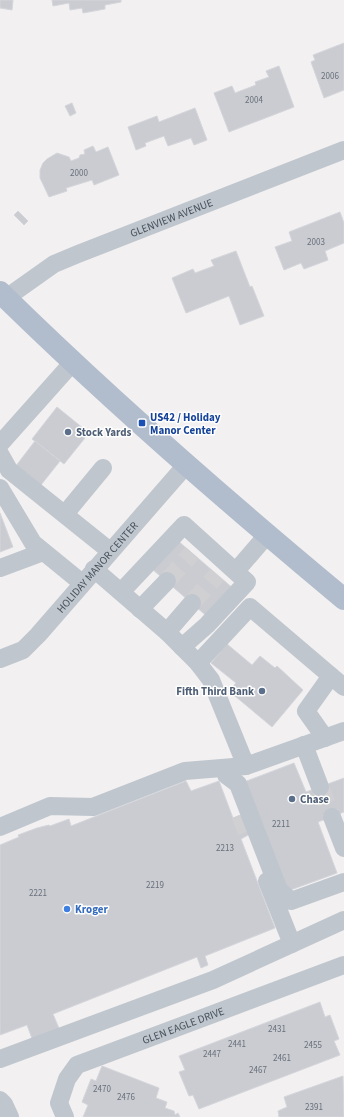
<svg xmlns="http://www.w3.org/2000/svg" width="344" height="1117" viewBox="0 0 344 1117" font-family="'Source Sans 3',sans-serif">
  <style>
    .building { fill: #caccd2; stroke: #d4d6db }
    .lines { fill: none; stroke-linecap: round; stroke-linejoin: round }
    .minor-tunnel { stroke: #d0d0d2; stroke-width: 18; stroke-dasharray: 18 9; stroke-linecap: butt }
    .minor { stroke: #bfc6ce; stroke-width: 18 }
    .major { stroke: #b1bdcd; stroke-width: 22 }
    .transit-dot { fill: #1a4fb4; stroke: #fff; stroke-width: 1.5 }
    .service-dot { fill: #5c6f8a; stroke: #fff; stroke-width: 1.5 }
    .shop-dot { fill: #3f7fe0; stroke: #fff; stroke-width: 1.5 }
    .labels { text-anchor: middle; stroke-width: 3; stroke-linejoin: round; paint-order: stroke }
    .number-label { font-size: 9px; fill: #69707a }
    .street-label { font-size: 11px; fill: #49525c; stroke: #fff }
    .transit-label { font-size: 11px; font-weight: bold; fill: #164399; stroke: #fff; text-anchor: start }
    .service-label { font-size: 11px; font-weight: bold; fill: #4e5e75; stroke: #fff; text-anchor: start }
    .shop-label { font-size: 11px; font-weight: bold; fill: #366cbe; stroke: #fff; text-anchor: start }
  </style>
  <rect width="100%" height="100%" fill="#f2f0f0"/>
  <!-- building -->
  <g class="building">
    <polygon points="0,0 13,0 12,10 0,8"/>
    <polygon points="52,0 121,0 121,2 105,5 105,9 83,13 82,8 70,10 69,3 53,6"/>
    <polygon points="344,43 344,90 324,98 311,62 315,60 313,55"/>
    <polygon points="279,66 294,107 229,132 214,93 232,86 235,93 256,85 255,82 269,77 266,71"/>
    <polygon points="72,103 76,113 70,116 65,106"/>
    <polygon points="195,108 207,140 194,145 191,138 168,146 164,136 145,143 146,146 136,150 128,127 157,116 159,122"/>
    <polygon points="93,146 96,152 108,147 119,175 94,185 92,180 66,188 67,191 49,197 40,178 40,170 43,163 47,159 57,153 69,157 71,161 79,158 80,155 85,154 84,150"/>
    <polygon points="18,211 28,221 24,225 14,215"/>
    <polygon points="340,212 344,223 344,243 325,251 328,260 304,269 301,263 284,270 275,247 292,241 289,232"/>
    <polygon points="236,251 250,287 252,286 264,316 240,325 229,296 186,313 172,278 193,269 195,273 214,266 211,260"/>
    <polygon points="57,407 89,433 64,464 32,439"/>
    <polygon points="35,441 60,461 37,490 12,471"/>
    <polygon points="0,513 13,547 0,552"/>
    <polygon points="177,540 235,590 210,619 152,569"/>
    <polygon points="227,644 252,665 260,656 275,668 277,666 303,690 272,727 229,691 236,683 211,663"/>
    <polygon points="294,763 306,792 344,778 344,812 318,822 337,873 285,892 244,782"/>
    <polygon points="186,781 191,791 219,781 233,818 243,814 250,834 241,839 275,928 205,956 208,965 201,968 197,957 53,1014 61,1033 34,1044 27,1025 0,1035 0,845 19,837 18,835 37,828 49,825 50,826 69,819 71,826"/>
    <polygon points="320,1002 325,1017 330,1015 339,1039 334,1041 340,1055 199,1109 193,1095 189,1096 179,1072 185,1070 179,1056"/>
    <polygon points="102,1066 159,1088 156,1098 167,1102 165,1108 174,1111 175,1115 178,1113 180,1117 83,1117 88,1105 82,1102 91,1079 96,1081"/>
    <polygon points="343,1076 344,1117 279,1117 278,1111 287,1107 284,1097"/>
  </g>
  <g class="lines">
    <!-- minor-tunnel -->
    <g class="minor-tunnel">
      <polyline points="167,581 192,553"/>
      <polyline points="192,603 217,575"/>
      <polyline points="320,787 332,817"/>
      <polyline points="240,815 248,835"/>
    </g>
    <!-- minor -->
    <g class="minor">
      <path id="s1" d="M 6,298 L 54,264 L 78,254 L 344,150"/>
      <polyline points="0,444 74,361"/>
      <polyline points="0,454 9,470 110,551"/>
      <polyline points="0,488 33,543 82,583"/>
      <polyline points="65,514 103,468"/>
      <polyline points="0,568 43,552"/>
      <polyline points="94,569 167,632 198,663 211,680 246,766"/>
      <polyline points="236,571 267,535"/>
      <polyline points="121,592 184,525 247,582 207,625 182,647"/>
      <polyline points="140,609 167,581"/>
      <polyline points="167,632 192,603"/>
      <path id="s2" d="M 0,659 L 23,650 L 38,635 L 187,464"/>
      <polyline points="198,663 250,607 331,676"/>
      <polyline points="325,738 306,711 331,676 344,687"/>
      <polyline points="304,745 320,787"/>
      <polyline points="226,775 238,784 279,890 291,901 344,882"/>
      <polyline points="332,817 344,848"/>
      <polyline points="0,827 50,806 93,807 185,771 246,766 344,731"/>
      <polyline points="267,881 292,944"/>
      <polyline points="0,1059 213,980 344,920"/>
      <polyline points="0,1100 4,1104 10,1117"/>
      <path id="s3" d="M 65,1117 L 59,1103 L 67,1079 L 77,1065 L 344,965"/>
    </g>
    <!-- major -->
    <path class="major" d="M 0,292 C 109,399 226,501 344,599"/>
  </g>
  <!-- markers -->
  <rect class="transit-dot" x="138" y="419" width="8" height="8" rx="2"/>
  <g class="service-dot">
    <circle cx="68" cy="432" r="4"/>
    <circle cx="262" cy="691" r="4"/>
    <circle cx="292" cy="799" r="4"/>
  </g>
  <circle class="shop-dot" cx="67" cy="909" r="4"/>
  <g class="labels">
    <!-- number labels -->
    <g class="number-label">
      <text x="330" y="79">2006</text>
      <text x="254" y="103">2004</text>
      <text x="79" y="176">2000</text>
      <text x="316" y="245">2003</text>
      <text x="281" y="827">2211</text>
      <text x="225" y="851">2213</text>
      <text x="155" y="888">2219</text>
      <text x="38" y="896">2221</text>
      <text x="277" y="1032">2431</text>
      <text x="237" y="1047">2441</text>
      <text x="313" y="1048">2455</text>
      <text x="212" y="1057">2447</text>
      <text x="282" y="1061">2461</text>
      <text x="258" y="1073">2467</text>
      <text x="102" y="1092">2470</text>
      <text x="126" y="1100">2476</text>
      <text x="314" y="1110">2391</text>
    </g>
    <!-- street labels -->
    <g class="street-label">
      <text dy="4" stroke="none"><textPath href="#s1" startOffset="185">GLENVIEW AVENUE</textPath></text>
      <text dy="4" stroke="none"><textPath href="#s2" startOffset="136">HOLIDAY MANOR CENTER</textPath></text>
      <text dy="4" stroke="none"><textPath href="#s3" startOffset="171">GLEN EAGLE DRIVE</textPath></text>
    </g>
    <!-- transit labels -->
    <g class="transit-label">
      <text x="150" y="421">US42 / Holiday<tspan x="150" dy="13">Manor Center</tspan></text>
    </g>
    <!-- service labels -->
    <g class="service-label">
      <text x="76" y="436">Stock Yards</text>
      <text x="254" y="695" text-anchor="end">Fifth Third Bank</text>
      <text x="300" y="803">Chase</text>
    </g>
    <!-- shop labels -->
    <g class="shop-label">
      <text x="75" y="913">Kroger</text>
    </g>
  </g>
</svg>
